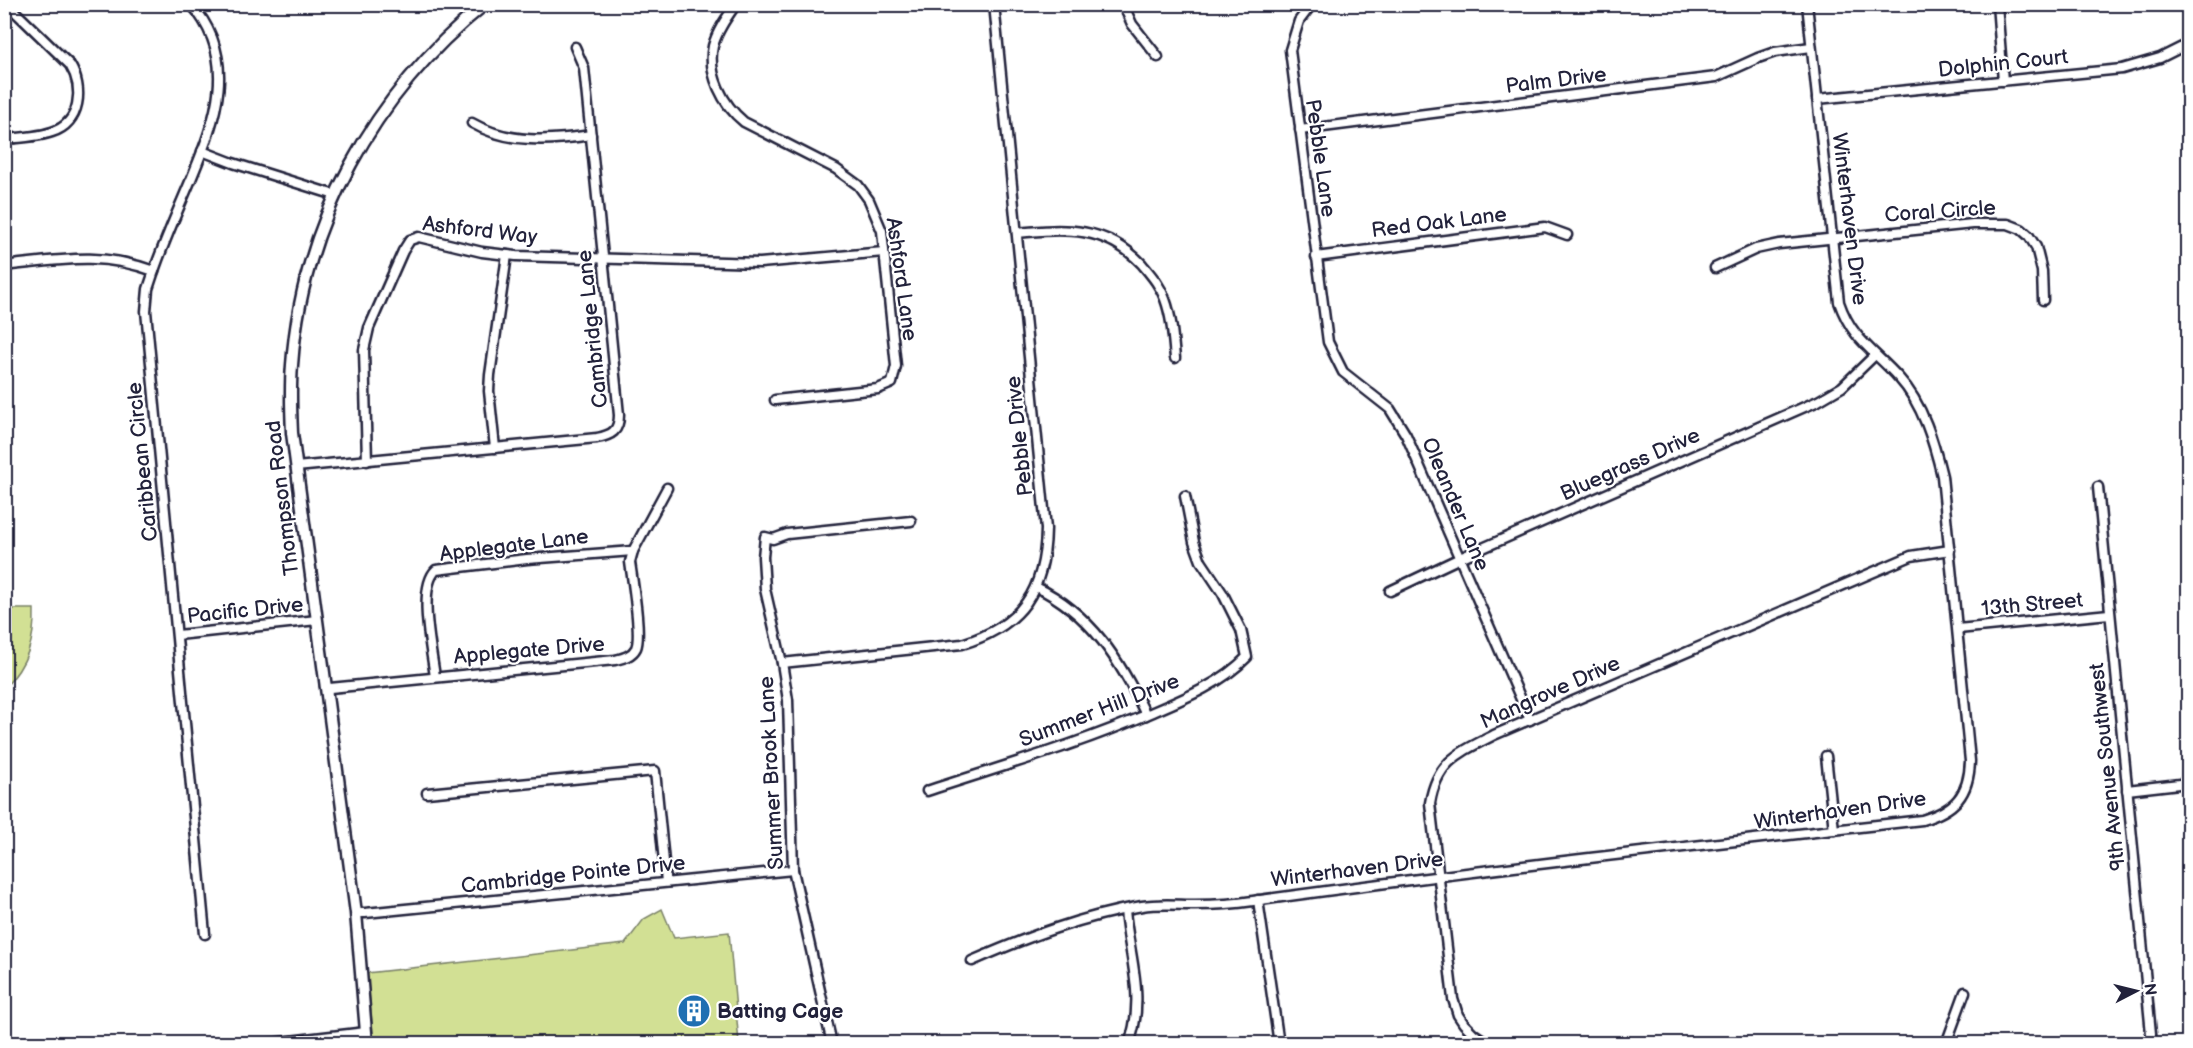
<svg xmlns="http://www.w3.org/2000/svg" width="2193" height="1048" viewBox="0 0 2193 1048" font-family="'Balsamiq Sans',sans-serif">
  <style>
    .green { fill: #d2e094; stroke: #7a8168; stroke-width: 1.5 }
    .lines { fill: none; stroke-linecap: round; stroke-linejoin: round }
    .minor-casing { stroke: #22223b; stroke-width: 13 }
    .tertiary-casing { stroke: #22223b; stroke-width: 15 }
    .minor { stroke: #fff; stroke-width: 8 }
    .tertiary { stroke: #fff; stroke-width: 10 }
    .labels { text-anchor: middle; stroke-width: 4.5; stroke-linejoin: round; paint-order: stroke }
    .street-label { font-size: 21px; fill: #22223b; stroke: #fff }
    .poi-label { font-size: 21px; font-weight: bold; fill: #22223b; stroke: #fff; text-anchor: start }
  </style>
  <rect width="100%" height="100%" fill="#fff"/>
  <filter id="ink" filterUnits="userSpaceOnUse"><feTurbulence type="fractalNoise" baseFrequency=".0167" numOctaves="2"/><feDisplacementMap in="SourceGraphic" scale="12" xChannelSelector="R" yChannelSelector="G"/><feConvolveMatrix kernelMatrix="1 2 1 2 8 2 1 2 1" color-interpolation-filters="sRGB"/></filter>
  <g filter="url(#ink)">
    <!-- green -->
    <g class="green">
      <path d="M 5,609 L 34,609 C 35,640 27,665 5,687 Z"/>
      <polygon points="662,909 674,938 729,932 739,1043 374,1043 367,973 625,944 644,919"/>
    </g>
    <g class="lines">
      <defs>
        <g id="minor">
          <path d="M 191,4 C 239,58 216,119 192,177 C 179,208 165,239 154,271 L 148,289 L 146,311 L 205,934"/>
          <path d="M 736,4 C 727,17 717,31 713,46 C 707,74 723,105 744,122 L 836,169 L 858,185 L 869,200 L 882,231 L 896,366 L 892,383 L 878,389 L 775,400"/>
          <polyline points="1123,4 1132,24 1158,57"/>
          <polyline points="1312,4 1299,21 1290,50 1328,342 1343,372 1390,409 1406,435 1530,720"/>
          <polyline points="1997,4 2003,81"/>
          <polyline points="1817,99 2122,69 2160,58 2188,44"/>
          <path d="M 472,123 C 508,144 551,141 591,135"/>
          <polyline points="1300,130 1716,77 1758,58 1775,52 1811,47"/>
          <path d="M 4,139 C 20,138 37,137 52,132 C 81,123 84,88 70,65 L 7,4"/>
          <polyline points="202,151 233,163 335,195"/>
          <path d="M 1017,233 C 1066,228 1106,226 1142,264 C 1151,275 1160,285 1165,299 C 1172,318 1173,338 1175,358"/>
          <polyline points="1316,257 1545,227 1567,235"/>
          <path d="M 4,266 C 61,260 99,251 154,271"/>
          <polyline points="1715,268 1756,249 1779,244 1973,224 2008,224 2021,229 2029,236 2036,247 2042,271 2043,300"/>
          <polyline points="495,448 489,391 490,375 507,255"/>
          <polyline points="367,461 364,350 369,328 403,251 410,240 419,237 482,252 516,256 760,263 884,252"/>
          <path d="M 296,467 L 597,438 C 612,435 619,431 619,415 L 584,68 L 575,47"/>
          <polyline points="2098,487 2152,1044"/>
          <path d="M 1036,587 C 1091,613 1121,662 1146,715"/>
          <polyline points="1390,591 1460,558 1818,401 1842,387 1875,355"/>
          <polyline points="1958,629 2109,614"/>
          <polyline points="178,635 317,620"/>
          <path d="M 782,663 L 962,644 C 1022,626 1045,590 1046,529 L 994,4"/>
          <path d="M 435,677 C 432,652 417,588 436,570 L 527,559 L 633,551"/>
          <path d="M 325,686 L 330,688 L 615,660 C 623,658 632,656 636,648 C 642,635 632,578 630,562 L 633,551 L 667,488"/>
          <polyline points="1826,756 1834,830"/>
          <polyline points="2127,790 2188,783"/>
          <path d="M 927,791 C 1003,766 1080,744 1153,712 C 1186,698 1222,683 1247,657 L 1241,630 L 1223,594 L 1201,561 L 1194,542 L 1185,496"/>
          <polyline points="427,793 655,771 666,882"/>
          <polyline points="1258,900 1279,1044"/>
          <path d="M 1125,910 C 1129,958 1146,996 1129,1044"/>
          <polyline points="356,913 365,913 793,870"/>
          <path d="M 972,961 C 1027,937 1083,916 1142,906 C 1159,903 1178,905 1195,905 C 1214,905 1234,904 1253,901 C 1476,870 1699,845 1922,820 C 1955,810 1969,795 1970,761 L 1942,476 C 1934,443 1923,404 1899,378 C 1874,350 1852,340 1839,302 L 1807,4"/>
          <polyline points="263,1044 366,1032"/>
          <polyline points="832,1044 793,870 788,700 782,663 765,589 763,557 765,537 773,539 787,534 911,521"/>
          <path d="M 1489,1044 L 1474,1034 L 1464,1024 L 1458,1015 L 1453,999 L 1430,803 C 1437,761 1459,753 1494,735 L 1911,556 L 1950,550"/>
          <polyline points="1946,1044 1965,992"/>
        </g>
        <path id="tertiary" d="M 367,1044 L 356,913 L 292,433 C 291,411 290,388 292,365 C 302,223 374,93 485,4"/>
      </defs>
      <!-- minor casing -->
      <use href="#minor" class="minor-casing"/>
      <!-- tertiary casing -->
      <use href="#tertiary" class="tertiary-casing"/>
      <!-- minor -->
      <use href="#minor" class="minor"/>
      <!-- tertiary -->
      <use href="#tertiary" class="tertiary"/>
    </g>
  </g>
  <!-- icons -->
  <defs>
    <symbol id="building-disc" viewBox="-11 -11 22 22"><circle r="9.5" fill="#1f6fb2" stroke="#fff"/><path d="M-4-6H4V6H1V3H-1V6H-4ZM-2.5-4.3h1.7v1.8h-1.7ZM.8-4.3h1.7v1.8H.8ZM-2.5-1h1.7V.8h-1.7ZM.8-1h1.7V.8H.8Z" fill="#fff"/></symbol>
  </defs>
  <g fill-rule="evenodd">
    <use href="#building-disc" x="675" y="992" width="38" height="38"/>
  </g>
  <g class="labels">
    <!-- street labels -->
    <g class="street-label">
      <text transform="translate(2003 63) rotate(-6)" y="7">Dolphin Court</text>
      <text transform="translate(1556 80) rotate(-7)" y="7">Palm Drive</text>
      <text transform="translate(1321 158) rotate(82)" y="7">Pebble Lane</text>
      <text transform="translate(1940 211) rotate(-4)" y="7">Coral Circle</text>
      <text transform="translate(1850 219) rotate(83)" y="7">Winterhaven Drive</text>
      <text transform="translate(1439 222) rotate(-7)" y="7">Red Oak Lane</text>
      <text transform="translate(480 230) rotate(7)" y="7">Ashford Way</text>
      <text transform="translate(902 279) rotate(82)" y="7">Ashford Lane</text>
      <text transform="translate(592 329) rotate(-96)" y="7">Cambridge Lane</text>
      <text transform="translate(1019 436) rotate(-96)" y="7">Pebble Drive</text>
      <text transform="translate(142 462) rotate(-96)" y="7">Caribbean Circle</text>
      <text transform="translate(1630 464) rotate(-24)" y="7">Bluegrass Drive</text>
      <text transform="translate(282 498) rotate(-97)" y="7">Thompson Road</text>
      <text transform="translate(1456 504) rotate(67)" y="7">Oleander Lane</text>
      <text transform="translate(514 545) rotate(-7)" y="7">Applegate Lane</text>
      <text transform="translate(2032 604) rotate(-5)" y="7">13th Street</text>
      <text transform="translate(245 610) rotate(-6)" y="7">Pacific Drive</text>
      <text transform="translate(529 650) rotate(-5)" y="7">Applegate Drive</text>
      <text transform="translate(1550 692) rotate(-24)" y="7">Mangrove Drive</text>
      <text transform="translate(1099 710) rotate(-21)" y="7">Summer Hill Drive</text>
      <text transform="translate(2107 767) rotate(-96)" y="7">9th Avenue Southwest</text>
      <text transform="translate(771 773) rotate(-93)" y="7">Summer Brook Lane</text>
      <text transform="translate(1840 810) rotate(-8)" y="7">Winterhaven Drive</text>
      <text transform="translate(1357 869) rotate(-7)" y="7">Winterhaven Drive</text>
      <text transform="translate(573 874) rotate(-6)" y="7">Cambridge Pointe Drive</text>
    </g>
    <!-- poi labels -->
    <g class="poi-label">
      <text x="717" y="1018">Batting Cage</text>
    </g>
  </g>
  <!-- margin -->
  <rect width="2193" height="1048" fill="none" stroke="#fff" stroke-width="24"/>
  <rect x="12" y="12" width="2169" height="1024" fill="none" stroke="#22223b" stroke-width="2" filter="url(#ink)"/>
  <!-- north arrow -->
  <g transform="translate(2136 991) rotate(83)" stroke="#ffffff" stroke-width="4.5" paint-order="stroke">
  <path d="M0-4.5L10 22L0 15L-10 22Z" fill="#22223b"/>
  <text y="-9" font-size="16" font-weight="bold" text-anchor="middle" fill="#22223b">N</text>
  </g>
</svg>
